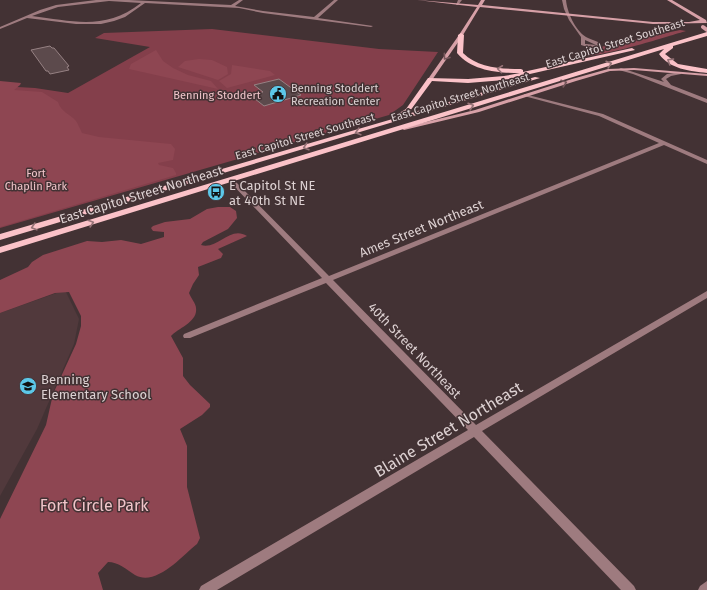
<svg xmlns="http://www.w3.org/2000/svg" width="707" height="590" viewBox="0 0 707 590" font-family="'Fira Sans',sans-serif">
  <style>
    .built { fill: #51393c }
    .green { fill: #843f4b }
    .forest { fill: #8e4652 }
    .building { fill: #5c4a4c; stroke: #968183 }
    .lines { fill: none; stroke-linecap: round; stroke-linejoin: round }
    .street { fill: #9e7b7f; fill-rule: evenodd }
    .secondary { fill: #d7a0a7; fill-rule: evenodd }
    .primary { fill: #fbc2c8; fill-rule: evenodd }
    .secondary-bridge { stroke: #d7a0a7; stroke-width: 4 }
    .oneway { stroke: #77585c }
    .oneway2 { stroke: #967377 }
    .labels { text-anchor: middle; stroke-width: 3; stroke-linejoin: round; paint-order: stroke }
    .far-street-label { font-size: 11px; fill: #ddd1d2; stroke: #433234 }
    .far-poi-label { font-size: 11px; fill: #ddd1d2; stroke: #433234; text-anchor: start }
    .far-park-label { font-size: 11px; fill: #f1c5ca; stroke: #433234 }
    .poi-label { font-size: 13px; fill: #ddd1d2; stroke: #433234; text-anchor: start }
    .street-label { font-size: 13px; fill: #ddd1d2; stroke: #433234 }
    .near-street-label { font-size: 16px; fill: #ddd1d2; stroke: #433234 }
    .near-park-label { font-size: 16px; fill: #f1c5ca; stroke: #433234 }
  </style>
  <rect width="100%" height="100%" fill="#433234"/>
  <!-- built -->
  <polygon class="built" points="65,290 79,319 74,344 37,429 0,496 0,313"/>
  <!-- green -->
  <polygon class="green" points="212,29 379,49 438,52 403,105 389,115 0,228 0,86 35,88 68,93 150,47 95,38 104,33"/>
  <!-- forest -->
  <g class="forest">
    <path d="M 680,30 L 686,31 C 669,36 588,62 576,55 L 591,49 Z"/>
    <polygon points="156,50 163,61 173,68 188,75 211,81 218,89 129,69 131,64"/>
    <polygon points="199,59 212,60 227,67 228,74 218,80 178,67 185,61"/>
    <polygon points="232,65 270,71 275,75 227,88 219,81 231,74"/>
    <path d="M 0,81 L 21,83 L 20,85 L 14,90 L 42,92 L 58,102 C 61,112 70,114 76,121 C 78,124 80,129 82,133 L 99,137 L 171,144 L 175,149 L 173,160 L 158,163 L 159,165 L 173,168 L 176,173 L 176,175 L 0,227 Z"/>
    <path d="M 218,207 L 230,207 L 236,211 L 237,218 L 228,229 L 203,242 L 201,245 C 218,250 230,225 247,236 L 218,249 L 223,254 L 221,258 L 198,267 L 199,275 L 193,284 L 189,293 C 191,298 196,304 196,308 C 198,322 178,328 171,336 L 183,358 L 183,376 L 190,385 L 210,404 L 210,407 L 202,415 L 180,429 L 187,446 L 187,487 L 200,538 L 197,544 C 182,556 156,587 135,575 C 126,569 118,562 108,562 L 98,573 L 103,590 L 0,590 L 0,519 L 46,425 L 53,394 L 76,344 L 81,326 L 81,316 L 69,292 L 55,293 L 0,313 L 0,280 L 28,267 L 32,262 L 43,255 L 87,241 L 102,242 L 121,240 L 141,244 L 164,237 L 164,232 L 153,231 L 151,228 L 153,226 L 165,222 L 190,219 L 207,209 Z"/>
  </g>
  <!-- building -->
  <g class="building">
    <polygon points="50,46 52,48 54,48 69,66 67,67 69,70 50,74 48,71 46,71 31,50"/>
    <polygon points="279,79 301,95 264,106 250,95 263,92 254,85"/>
  </g>
  <g class="lines">
    <!-- street -->
    <g class="street">
      <path d="M 96,0 L 129,0 L 231,5 L 239,0 L 243,0 L 235,6 L 263,11 L 314,17 L 334,0 L 338,0 L 318,18 L 373,26 L 371,27 L 263,13 L 239,8 L 145,3 L 125,17 L 114,21 L 101,24 L 76,24 L 27,18 L 0,29 L 0,27 L 40,10 L 56,5 ZM 109,1 L 141,3 C 105,31 73,21 32,16 L 58,7 Z"/>
      <polygon points="458,0 462,0 458,5 456,5"/>
      <path d="M 562,0 L 566,0 C 567,12 575,30 586,37 C 589,39 594,40 598,42 L 601,47 L 591,48 L 581,45 L 581,37 L 569,20 L 564,9 ZM 585,40 L 596,45 L 586,44 L 585,44 Z"/>
      <polygon points="621,68 664,82 661,79 667,74 681,72 681,74 671,76 666,79 671,85 707,99 707,103 633,74 619,70 619,69"/>
      <polygon points="524,94 603,114 707,160 707,164 664,145 333,280 476,425 707,291 707,298 482,431 634,586 636,590 621,590 474,437 217,590 199,590 201,586 468,430 326,283 190,338 184,338 183,336 184,334 322,278 228,180 231,178 233,179 329,276 659,143 599,116 524,96"/>
      <polygon points="707,581 707,590 698,590 700,586"/>
    </g>
    <!-- secondary -->
    <g class="secondary">
      <polygon points="417,0 478,5 481,0 485,0 482,5 653,22 689,22 700,20 667,0 672,0 706,20 707,23 653,24 480,7 463,35 432,80 430,80 428,79 459,35 477,7"/>
      <polygon points="634,68 707,74 707,76 634,70 610,71 576,81 479,112 404,130 401,128 475,110 572,79 608,69"/>
    </g>
    <!-- primary -->
    <g class="primary">
      <path d="M 707,32 L 707,36 L 673,46 L 673,48 L 665,54 L 678,64 L 707,69 L 707,73 C 689,71 670,69 659,54 L 664,49 L 0,253 L 0,247 Z"/>
      <path d="M 461,33 L 464,35 L 463,53 C 478,68 500,69 521,69 L 523,70 L 523,72 L 632,48 L 635,50 L 504,80 L 468,83 L 432,81 L 410,111 L 404,115 L 535,77 L 540,78 L 0,240 L 0,234 L 396,118 L 395,116 L 396,115 L 406,109 L 428,78 L 468,79 L 504,76 L 520,73 C 498,73 472,71 457,53 L 458,35 Z"/>
    </g>
    <!-- secondary-bridge -->
    <polyline class="secondary-bridge" points="703,27 707,30"/>
  </g>
  <!-- one-way arrows -->
  <defs><path id="oneway-chevron" d="M-2-3.5L2.5 0L-2 3.5" fill="none" stroke-width="1.6" stroke-linecap="round" stroke-linejoin="round"/></defs>
  <g class="oneway">
    <use href="#oneway-chevron" transform="translate(446 57) rotate(126)"/>
    <use href="#oneway-chevron" transform="translate(564 83) rotate(-18)"/>
  </g>
  <g class="oneway2">
    <use href="#oneway-chevron" transform="translate(670 61) rotate(-148)"/>
    <use href="#oneway-chevron" transform="translate(609 64) rotate(-17)"/>
    <use href="#oneway-chevron" transform="translate(500 69) rotate(-173)"/>
    <use href="#oneway-chevron" transform="translate(471 106) rotate(-17)"/>
    <use href="#oneway-chevron" transform="translate(358 132) rotate(164)"/>
    <use href="#oneway-chevron" transform="translate(306 147) rotate(163)"/>
    <use href="#oneway-chevron" transform="translate(91 223) rotate(-17)"/>
    <use href="#oneway-chevron" transform="translate(34 227) rotate(164)"/>
  </g>
  <!-- icons -->
  <defs>
    <symbol id="civic-disc" viewBox="-11 -11 22 22"><circle r="9.5" fill="#5cc7e8" stroke="#433234"/><path d="M-.6-6.5H3V-4.5H.6V-3L4-1V1h2V6H-6V1h2V-1L-.6-3ZM-1.2 2.5V6h2.4V2.5Z" fill="#111"/></symbol>
    <symbol id="bus-disc" viewBox="-11 -11 22 22"><circle r="9.5" fill="#5cc7e8" stroke="#433234"/><path d="M-5-6H5V4H4V6H2V4H-2V6H-4V4H-5ZM-3.5-4V0h7V-4ZM-3.5 1.2v1.5H-2V1.2ZM2 1.2v1.5H3.5V1.2Z" fill="#111"/></symbol>
    <symbol id="school-disc" viewBox="-11 -11 22 22"><circle r="9.5" fill="#5cc7e8" stroke="#433234"/><path d="M0-5L7-2L0 1L-7-2ZM-4 1L0 2.5L4 1V4Q0 6-4 4Z" fill="#111"/></symbol>
  </defs>
  <g fill-rule="evenodd">
    <use href="#civic-disc" x="268" y="84" width="20" height="20"/>
    <use href="#bus-disc" x="206" y="182" width="20" height="20"/>
    <use href="#school-disc" x="18" y="376" width="20" height="20"/>
  </g>
  <g class="labels">
    <!-- far-street labels -->
    <g class="far-street-label">
      <text transform="translate(615 43) rotate(-17)" y="4">East Capitol Street Southeast</text>
      <text transform="translate(460 97) rotate(-17)" y="4">East Capitol Street Northeast</text>
      <text transform="translate(305 136) rotate(-16)" y="4">East Capitol Street Southeast</text>
    </g>
    <!-- far-poi labels -->
    <g class="far-poi-label">
      <text x="291" y="92">Benning Stoddert<tspan x="291" dy="13">Recreation Center</tspan></text>
    </g>
    <!-- far-park labels -->
    <g class="far-park-label">
      <text x="217" y="99">Benning Stoddert</text>
      <text x="36" y="177">Fort<tspan x="36" dy="13">Chaplin Park</tspan></text>
    </g>
    <!-- poi labels -->
    <g class="poi-label">
      <text x="229" y="190">E Capitol St NE<tspan x="229" dy="15">at 40th St NE</tspan></text>
      <text x="41" y="384">Benning<tspan x="41" dy="15">Elementary School</tspan></text>
    </g>
    <!-- street labels -->
    <g class="street-label">
      <text transform="translate(141 194) rotate(-17)" y="5">East Capitol Street Northeast</text>
      <text transform="translate(421 228) rotate(-22)" y="5">Ames Street Northeast</text>
      <text transform="translate(415 350) rotate(46)" y="5">40th Street Northeast</text>
    </g>
    <!-- near-street labels -->
    <g class="near-street-label">
      <text transform="translate(448 429) rotate(-31)" y="6">Blaine Street Northeast</text>
    </g>
    <!-- near-park labels -->
    <g class="near-park-label">
      <text x="94" y="511">Fort Circle Park</text>
    </g>
  </g>
</svg>
